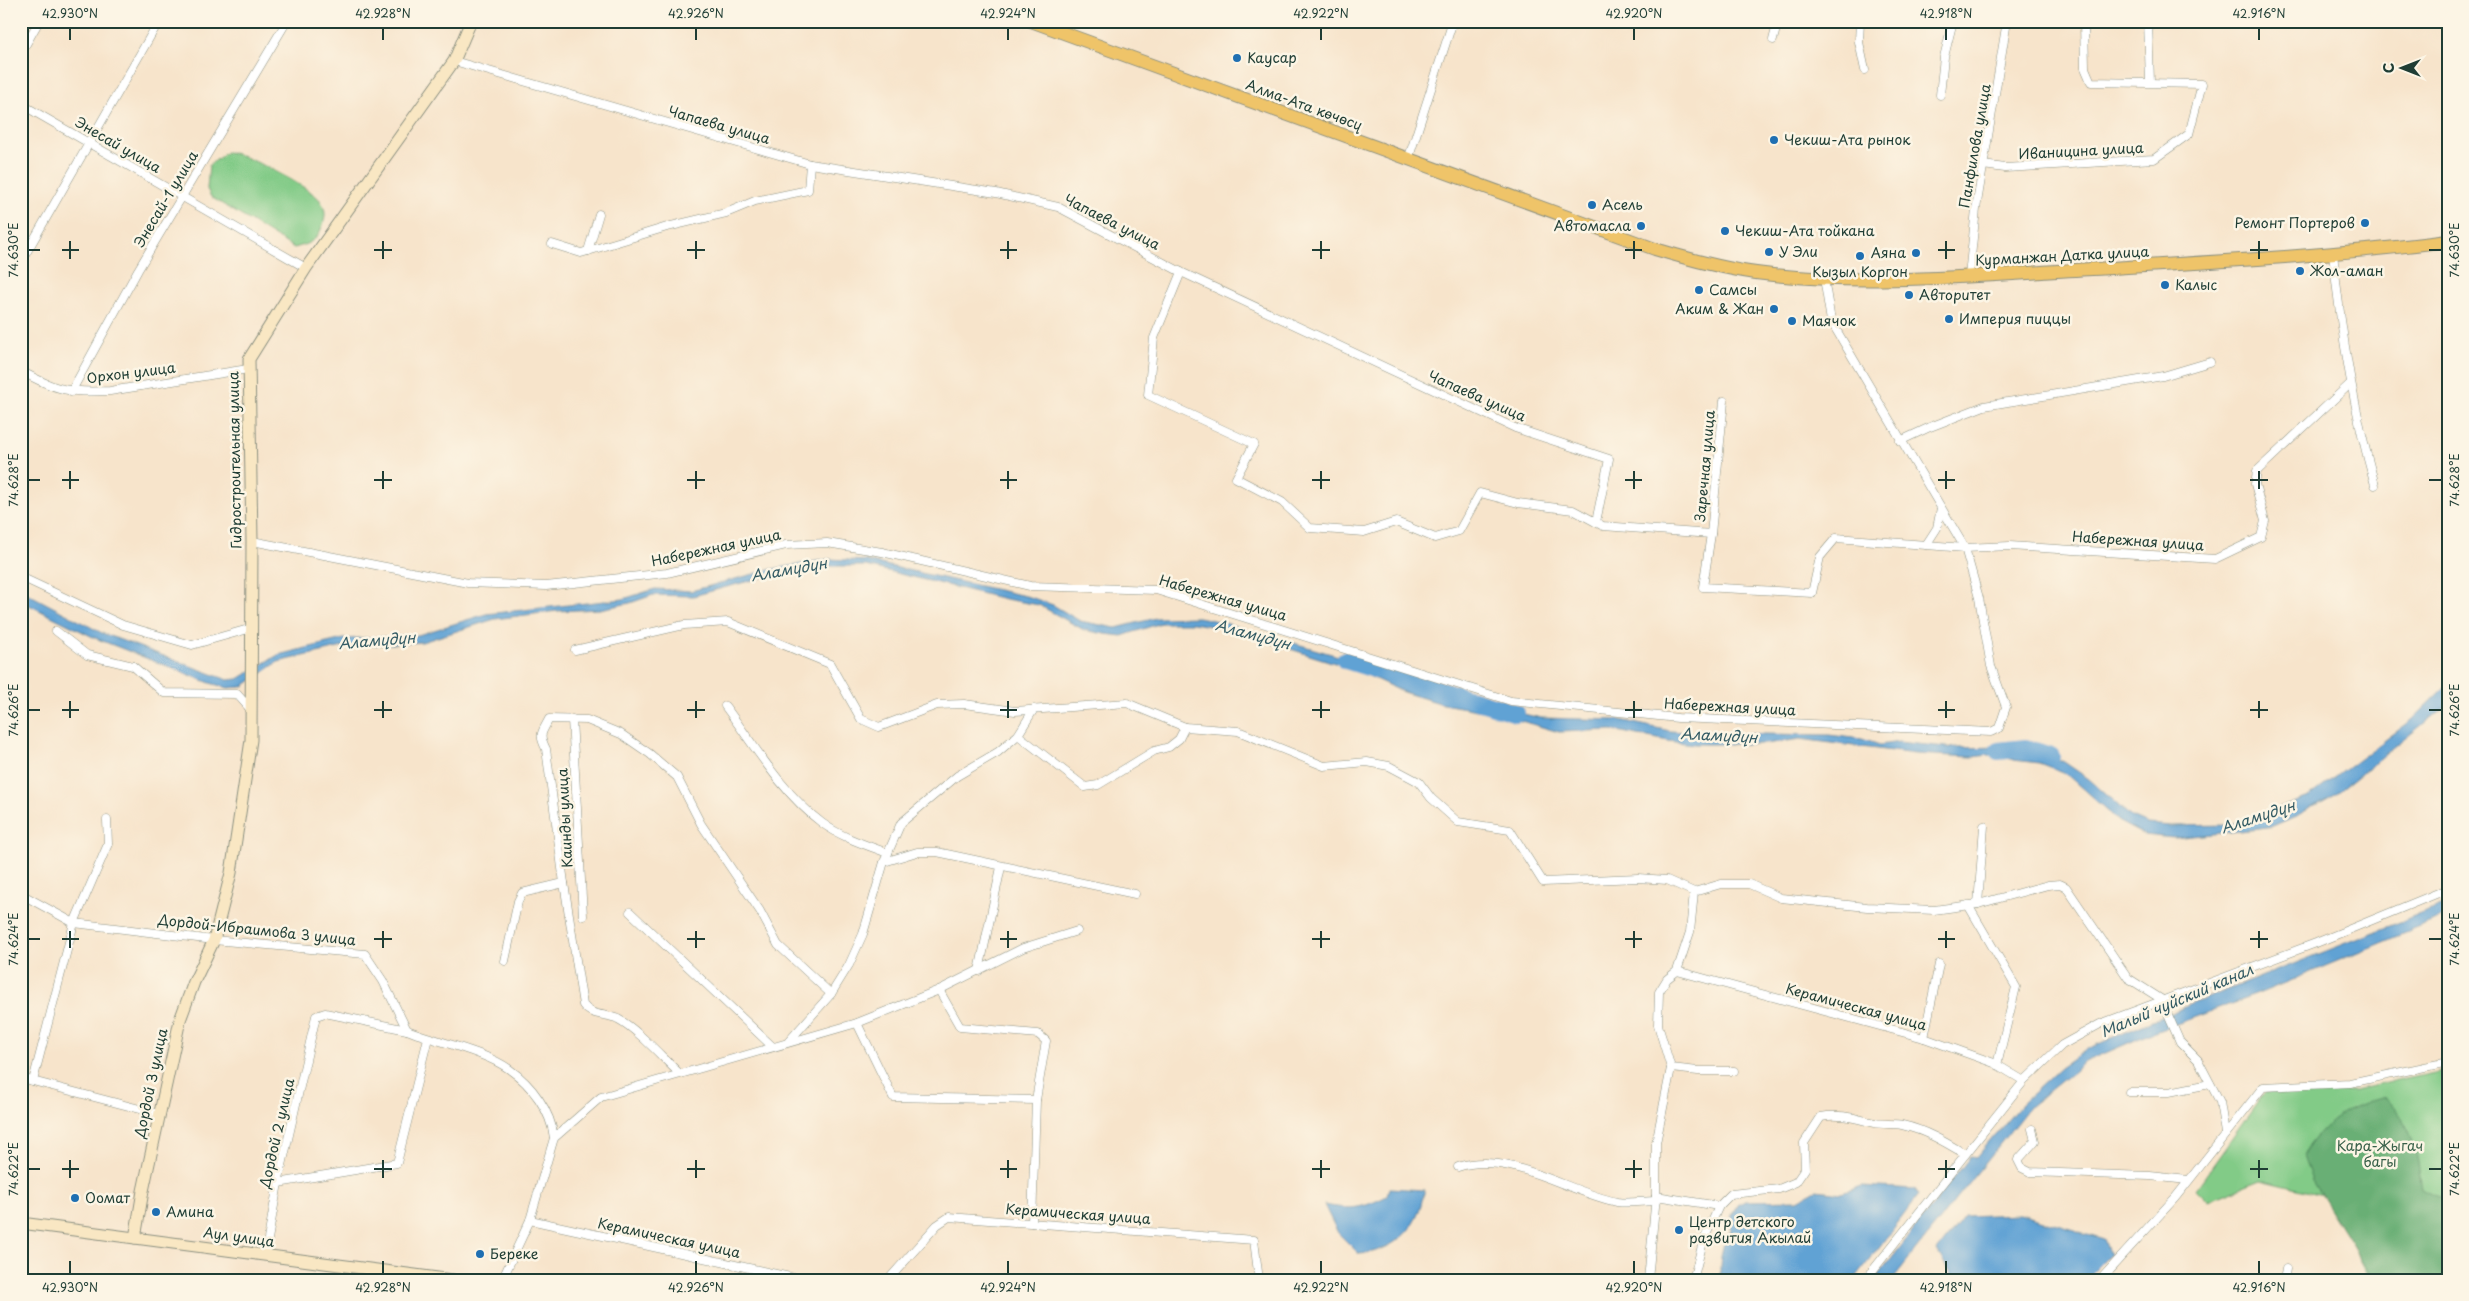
<svg xmlns="http://www.w3.org/2000/svg" width="2469" height="1301" viewBox="0 0 2469 1301" font-family="'Playpen Sans',sans-serif">
  <style>
    .green { fill: #82cb87; stroke: #50845e }
    .forest { fill: #69af74; stroke: #447654 }
    .water { fill: #61a2d4; stroke: #407084 }
    .lines { fill: none; stroke-linecap: round; stroke-linejoin: round }
    .river { stroke: #61a2d4; stroke-width: 18 }
    .street-casing { stroke: #8b9080; stroke-width: 9 }
    .secondary-casing { stroke: #8b9080; stroke-width: 13 }
    .primary-casing { stroke: #8b9080; stroke-width: 14 }
    .street { stroke: #fff; stroke-width: 8 }
    .secondary { stroke: #f9e7c3; stroke-width: 11 }
    .primary { stroke: #efc469; stroke-width: 12 }
    .ticks { fill: none; stroke: #1f3d34; stroke-width: 2 }
    .poi-dot { fill: #1f6fb2; stroke: #fcf5e5; stroke-width: 2 }
    .labels { text-anchor: middle; stroke-width: 5; stroke-linejoin: round; paint-order: stroke }
    .poi-label { font-size: 14px; fill: #1f3d34; stroke: #fcf5e5; text-anchor: start }
    .street-label { font-size: 14px; fill: #1f3d34; stroke: #fcf5e5 }
    .park-label { font-size: 14px; fill: #386049; stroke: #fcf5e5 }
    .water-label { font-size: 15px; font-style: italic; fill: #335b64; stroke: #fcf5e5 }
    .neatline { fill: none; stroke: #1f3d34; stroke-width: 2 }
    .ticks-label { font-size: 12px; text-anchor: middle; fill: #1f3d34 }
  </style>
  <rect width="100%" height="100%" fill="#fcf5e5"/>
  <filter id="ink" filterUnits="userSpaceOnUse"><feTurbulence type="fractalNoise" baseFrequency=".02" numOctaves="2"/><feDisplacementMap in="SourceGraphic" scale="10" xChannelSelector="R" yChannelSelector="G"/><feConvolveMatrix kernelMatrix="1 2 1 2 8 2 1 2 1" color-interpolation-filters="sRGB"/></filter>
  <filter id="wash" filterUnits="userSpaceOnUse"><feTurbulence type="fractalNoise" baseFrequency=".0096" numOctaves="4" result="noise"/><feDisplacementMap in="SourceGraphic" scale="20" xChannelSelector="R" yChannelSelector="G"/><feGaussianBlur stdDeviation="1.12" result="paint"/><feColorMatrix in="noise" values="0 0 0 0 0 0 0 0 0 0 0 0 0 0 0 0 0 1.4 0 .05"/><feComposite in="paint" operator="in"/></filter>
  <g filter="url(#wash)">
    <rect width="100%" height="100%" fill="#f7e4cb"/>
    <!-- green -->
    <g class="green">
      <path d="M 227,152 C 242,152 311,188 320,200 C 327,210 326,219 321,229 C 317,241 306,245 294,248 L 211,197 L 207,189 L 209,165 Z"/>
      <polygon points="2448,1070 2448,1280 2371,1280 2326,1196 2261,1180 2208,1201 2196,1189 2265,1092 2355,1090"/>
    </g>
    <!-- forest -->
    <path class="forest" d="M 2384,1097 C 2414,1127 2416,1148 2422,1188 L 2444,1199 L 2448,1196 L 2448,1280 L 2374,1280 L 2312,1181 L 2303,1155 C 2324,1122 2347,1106 2384,1097 Z"/>
    <!-- water -->
    <g class="water">
      <polygon points="828,559 866,561 1030,597 1053,605 1080,621 1116,628 1156,618 1198,617 1218,621 1352,660 1411,688 1541,718 1620,720 1670,731 1696,733 1829,735 1862,739 1880,745 1899,742 1955,748 2004,747 2039,750 2064,762 2089,779 2131,817 2147,824 2171,826 2232,825 2309,797 2412,720 2448,685 2448,704 2337,793 2298,815 2268,828 2174,838 2144,835 2121,823 2065,773 2039,763 2013,760 1998,754 1972,757 1915,754 1800,739 1765,744 1695,744 1668,741 1612,730 1559,732 1494,713 1443,704 1403,692 1354,669 1223,628 1193,623 1161,623 1122,636 1105,634 1084,630 1039,605 1005,599 866,566 826,566 764,577 693,596 653,595 630,603 600,609 557,611 495,619 422,642 343,647 278,662 242,687 228,688 210,683 95,638 21,601 21,590 102,633 228,680 238,679 278,655 343,639 418,635 486,614 623,599 655,589 691,591 772,569"/>
      <polygon points="2448,903 2448,915 2258,994 2149,1034 2085,1062 2030,1106 1892,1280 1875,1280 1970,1157 1976,1158 2021,1104 2060,1068 2089,1048 2192,1004"/>
      <path d="M 1862,1186 L 1915,1189 L 1919,1195 L 1854,1280 L 1721,1280 C 1718,1266 1722,1240 1731,1231 L 1732,1215 L 1737,1205 L 1745,1201 L 1798,1200 L 1816,1190 L 1842,1193 Z"/>
      <path d="M 1389,1188 L 1425,1190 C 1422,1199 1420,1212 1415,1220 C 1405,1240 1381,1253 1359,1254 L 1338,1233 L 1324,1205 C 1352,1210 1361,1209 1387,1196 Z"/>
      <polygon points="2020,1214 2104,1239 2110,1255 2085,1280 1955,1280 1937,1251 1964,1216"/>
    </g>
    <g class="lines">
      <!-- river -->
      <g class="river">
        <polyline points="1345,660 1516,713"/>
        <polyline points="1998,751 2026,748 2051,756"/>
      </g>
    </g>
  </g>
  <g filter="url(#ink)">
    <g class="lines">
      <defs>
        <g id="street">
          <polyline points="1860,21 1859,42 1865,70"/>
          <polyline points="2148,21 2150,82"/>
          <polyline points="1773,40 1778,21"/>
          <polyline points="21,53 39,21"/>
          <polyline points="454,61 810,164 996,193 1058,207 1181,272 1515,428 1609,459 1596,522"/>
          <polyline points="1940,95 1944,57 1953,21"/>
          <polyline points="21,104 306,268"/>
          <polyline points="1408,160 1453,21"/>
          <polyline points="1983,165 2005,168 2154,159 2189,134 2202,84 2091,82 2085,68 2084,21"/>
          <polyline points="552,244 581,253 588,251 667,227 726,213 755,201 808,190 810,164"/>
          <polyline points="588,251 599,214"/>
          <path d="M 2333,253 C 2341,333 2353,408 2375,485"/>
          <polyline points="21,262 159,21"/>
          <polyline points="1181,272 1154,338 1148,395 1254,444 1236,478 1282,502 1310,528 1364,532 1396,522 1435,538 1459,531 1480,493 1518,503 1573,510 1603,526 1711,534"/>
          <polyline points="1969,276 1976,209 2007,21"/>
          <path d="M 21,371 C 57,391 70,393 110,391 L 248,369"/>
          <polyline points="71,392 138,270 287,21"/>
          <polyline points="1724,401 1711,534 1703,587 1812,593 1820,557 1836,538 1965,548 2010,546 2215,559 2261,537 2265,521 2255,484 2257,471 2350,384"/>
          <polyline points="1900,441 1930,427 1984,406 2163,376 2210,362"/>
          <polyline points="252,541 468,583 546,586 667,573 786,545 827,543 882,552 1030,586 1156,590 1511,701 1678,718 1991,732 1999,728 2006,707 1991,666 1979,598 1965,548 1831,321 1824,278"/>
          <polyline points="1926,545 1937,528 1941,508"/>
          <polyline points="21,577 123,625 192,645 252,628"/>
          <polyline points="56,631 87,655 133,666 164,693 237,694 252,711"/>
          <polyline points="575,650 684,625 728,622 830,664 861,719 879,727 937,705 964,704 1015,711 1127,703 1185,727 1238,731 1324,766 1367,762 1389,766 1419,782 1431,798 1458,822 1510,830 1543,882 1638,878 1667,880 1694,892 1721,884 1749,884 1781,898 1867,907 1934,910 1978,904 2048,885 2060,884 2066,887 2128,978 2161,999 2180,1042 2198,1060 2220,1102 2225,1133"/>
          <path d="M 725,706 C 754,745 782,793 822,823 C 841,837 866,845 888,853"/>
          <polyline points="572,719 583,916"/>
          <polyline points="1018,735 1085,787 1098,785 1154,751 1169,747 1179,739 1185,727"/>
          <polyline points="884,862 917,852 937,852 1135,894"/>
          <path d="M 564,883 L 583,1005 C 592,1017 605,1013 618,1019 C 637,1029 662,1057 679,1073"/>
          <path d="M 21,894 L 74,923 L 214,940 L 365,954 L 383,981 L 407,1030 C 437,1042 484,1051 509,1069 C 532,1085 551,1111 554,1138"/>
          <polyline points="1978,904 1984,826"/>
          <polyline points="1968,905 2016,987 1997,1065"/>
          <polyline points="630,912 773,1047"/>
          <path d="M 505,961 L 518,901 L 522,893 L 564,883 L 546,749 C 538,733 542,733 549,719 L 587,720 L 621,734 L 650,754 L 677,777 L 701,824 L 760,911 L 778,945 L 831,994"/>
          <polyline points="979,971 1001,867"/>
          <polyline points="1677,971 1924,1038 1994,1063 2024,1081"/>
          <polyline points="939,990 960,1027 1038,1034 1046,1041 1036,1100 1032,1223"/>
          <polyline points="857,1023 893,1097 1036,1100"/>
          <polyline points="1924,1038 1939,964"/>
          <polyline points="789,1041 831,994 849,965 863,934 884,862 901,823 957,776 998,752 1018,735 1034,709"/>
          <polyline points="1671,1068 1698,1071 1734,1071"/>
          <polyline points="21,1078 159,1114"/>
          <polyline points="33,1081 74,923 108,844 107,820"/>
          <polyline points="2129,1092 2169,1092 2210,1084"/>
          <polyline points="2032,1129 2035,1141 2018,1160 2022,1168 2030,1172 2150,1176 2188,1180"/>
          <path d="M 1458,1167 C 1509,1150 1567,1192 1617,1202 C 1629,1204 1644,1201 1656,1201"/>
          <polyline points="278,1183 397,1163 428,1038"/>
          <path d="M 1656,1196 L 1719,1206 L 1731,1194 L 1779,1189 L 1796,1182 L 1805,1169 L 1804,1143 L 1821,1117 C 1840,1113 1857,1119 1875,1123 C 1883,1125 1893,1123 1902,1125 C 1925,1130 1945,1142 1965,1154"/>
          <polyline points="530,1220 804,1280"/>
          <polyline points="265,1256 278,1183 316,1016 325,1013 407,1030"/>
          <polyline points="502,1280 530,1220 554,1138 601,1097 857,1023 939,990 1023,948 1077,931"/>
          <polyline points="888,1280 937,1225 949,1217 1254,1240 1259,1280"/>
          <polyline points="1648,1280 1656,1196 1656,1143 1671,1068 1658,1025 1659,992 1667,979 1677,971 1690,932 1694,892"/>
          <polyline points="1693,1280 1703,1242 1719,1206"/>
          <polyline points="1865,1280 2024,1081 2062,1045 2100,1024 2316,943 2448,889"/>
          <polyline points="2100,1280 2175,1198 2263,1087 2350,1083 2448,1062"/>
          <polyline points="2284,1280 2286,1269"/>
        </g>
        <g id="secondary">
          <polyline points="21,1223 453,1280"/>
          <polyline points="135,1238 143,1191 180,1020 194,982 214,940 231,873 251,740 252,541 249,359 306,268 454,61 471,21"/>
        </g>
        <path id="primary" d="M 1031,21 L 1655,249 C 1688,259 1721,268 1756,273 C 1863,287 1984,275 2092,269 C 2211,262 2330,256 2448,241"/>
      </defs>
      <!-- street casing -->
      <use href="#street" class="street-casing"/>
      <!-- secondary casing -->
      <use href="#secondary" class="secondary-casing"/>
      <!-- primary casing -->
      <use href="#primary" class="primary-casing"/>
      <!-- street -->
      <use href="#street" class="street"/>
      <!-- secondary -->
      <use href="#secondary" class="secondary"/>
      <!-- primary -->
      <use href="#primary" class="primary"/>
    </g>
  </g>
  <!-- ticks -->
  <path class="ticks" d="M 70,28 L 70,40M 383,28 L 383,40M 696,28 L 696,40M 1008,28 L 1008,40M 1321,28 L 1321,40M 1634,28 L 1634,40M 1946,28 L 1946,40M 2259,28 L 2259,40M 70,241 L 70,259M 383,241 L 383,259M 696,241 L 696,259M 1008,241 L 1008,259M 1321,241 L 1321,259M 1634,241 L 1634,259M 1946,241 L 1946,259M 2259,241 L 2259,259M 28,250 L 40,250M 62,250 L 79,250M 374,250 L 392,250M 687,250 L 705,250M 1000,250 L 1017,250M 1312,250 L 1330,250M 1625,250 L 1642,250M 1938,250 L 1955,250M 2250,250 L 2268,250M 2429,250 L 2442,250M 70,471 L 70,489M 383,471 L 383,489M 696,471 L 696,489M 1008,471 L 1008,489M 1321,471 L 1321,489M 1634,471 L 1634,489M 1946,471 L 1946,489M 2259,471 L 2259,489M 28,480 L 40,480M 62,480 L 79,480M 374,480 L 392,480M 687,480 L 705,480M 1000,480 L 1017,480M 1312,480 L 1330,480M 1625,480 L 1642,480M 1938,480 L 1955,480M 2250,480 L 2268,480M 2429,480 L 2442,480M 70,701 L 70,718M 383,701 L 383,718M 696,701 L 696,718M 1008,701 L 1008,718M 1321,701 L 1321,718M 1634,701 L 1634,718M 1946,701 L 1946,718M 2259,701 L 2259,718M 28,710 L 40,710M 62,710 L 79,710M 374,710 L 392,710M 687,710 L 705,710M 1000,710 L 1017,710M 1312,710 L 1330,710M 1625,710 L 1642,710M 1938,710 L 1955,710M 2250,710 L 2268,710M 2429,710 L 2442,710M 70,931 L 70,948M 383,931 L 383,948M 696,931 L 696,948M 1008,931 L 1008,948M 1321,931 L 1321,948M 1634,931 L 1634,948M 1946,931 L 1946,948M 2259,931 L 2259,948M 28,939 L 40,939M 62,939 L 79,939M 374,939 L 392,939M 687,939 L 705,939M 1000,939 L 1017,939M 1312,939 L 1330,939M 1625,939 L 1642,939M 1938,939 L 1955,939M 2250,939 L 2268,939M 2429,939 L 2442,939M 70,1160 L 70,1178M 383,1160 L 383,1178M 696,1160 L 696,1178M 1008,1160 L 1008,1178M 1321,1160 L 1321,1178M 1634,1160 L 1634,1178M 1946,1160 L 1946,1178M 2259,1160 L 2259,1178M 28,1169 L 40,1169M 62,1169 L 79,1169M 374,1169 L 392,1169M 687,1169 L 705,1169M 1000,1169 L 1017,1169M 1312,1169 L 1330,1169M 1625,1169 L 1642,1169M 1938,1169 L 1955,1169M 2250,1169 L 2268,1169M 2429,1169 L 2442,1169M 70,1261 L 70,1274M 383,1261 L 383,1274M 696,1261 L 696,1274M 1008,1261 L 1008,1274M 1321,1261 L 1321,1274M 1634,1261 L 1634,1274M 1946,1261 L 1946,1274M 2259,1261 L 2259,1274"/>
  <!-- markers -->
  <g class="poi-dot">
    <circle cx="1237" cy="58" r="5"/>
    <circle cx="1774" cy="140" r="5"/>
    <circle cx="1592" cy="205" r="5"/>
    <circle cx="2365" cy="223" r="5"/>
    <circle cx="1641" cy="226" r="5"/>
    <circle cx="1725" cy="231" r="5"/>
    <circle cx="1769" cy="252" r="5"/>
    <circle cx="1916" cy="253" r="5"/>
    <circle cx="1860" cy="256" r="5"/>
    <circle cx="2300" cy="271" r="5"/>
    <circle cx="2165" cy="285" r="5"/>
    <circle cx="1699" cy="290" r="5"/>
    <circle cx="1909" cy="295" r="5"/>
    <circle cx="1774" cy="309" r="5"/>
    <circle cx="1949" cy="319" r="5"/>
    <circle cx="1792" cy="321" r="5"/>
    <circle cx="75" cy="1198" r="5"/>
    <circle cx="156" cy="1212" r="5"/>
    <circle cx="1679" cy="1230" r="5"/>
    <circle cx="480" cy="1254" r="5"/>
  </g>
  <g class="labels">
    <!-- poi labels -->
    <g class="poi-label">
      <text x="1247" y="63">Каусар</text>
      <text x="1784" y="145">Чекиш-Ата рынок</text>
      <text x="1602" y="210">Асель</text>
      <text x="2355" y="228" text-anchor="end">Ремонт Портеров</text>
      <text x="1631" y="231" text-anchor="end">Автомасла</text>
      <text x="1735" y="236">Чекиш-Ата тойкана</text>
      <text x="1779" y="257">У Эли</text>
      <text x="1906" y="258" text-anchor="end">Аяна</text>
      <text x="2310" y="276">Жол-аман</text>
      <text x="1860" y="277" text-anchor="middle">Кызыл Коргон</text>
      <text x="2175" y="290">Калыс</text>
      <text x="1709" y="295">Самсы</text>
      <text x="1919" y="300">Авторитет</text>
      <text x="1764" y="314" text-anchor="end">Аким &amp; Жан</text>
      <text x="1959" y="324">Империя пиццы</text>
      <text x="1802" y="326">Маячок</text>
      <text x="85" y="1203">Оомат</text>
      <text x="166" y="1217">Амина</text>
      <text x="1689" y="1227">Центр детского<tspan x="1689" dy="16">развития Акылай</tspan></text>
      <text x="490" y="1259">Береке</text>
    </g>
    <!-- street labels -->
    <g class="street-label">
      <text transform="translate(1304 105) rotate(20)" y="5">Алма-Ата көчөсү</text>
      <text transform="translate(719 125) rotate(16)" y="5">Чапаева улица</text>
      <text transform="translate(118 145) rotate(30)" y="5">Энесай улица</text>
      <text transform="translate(1975 146) rotate(-80)" y="5">Панфилова улица</text>
      <text transform="translate(2081 151) rotate(-3)" y="5">Иваницина улица</text>
      <text transform="translate(166 199) rotate(-59)" y="5">Энесай-1 улица</text>
      <text transform="translate(1112 222) rotate(27)" y="5">Чапаева улица</text>
      <text transform="translate(2062 256) rotate(-3)" y="5">Курманжан Датка улица</text>
      <text transform="translate(131 373) rotate(-7)" y="5">Орхон улица</text>
      <text transform="translate(1477 396) rotate(24)" y="5">Чапаева улица</text>
      <text transform="translate(235 460) rotate(-91)" y="5">Гидростроительная улица</text>
      <text transform="translate(1705 466) rotate(-85)" y="5">Заречная улица</text>
      <text transform="translate(2138 541) rotate(4)" y="5">Набережная улица</text>
      <text transform="translate(716 548) rotate(-12)" y="5">Набережная улица</text>
      <text transform="translate(1223 598) rotate(16)" y="5">Набережная улица</text>
      <text transform="translate(1730 707) rotate(3)" y="5">Набережная улица</text>
      <text transform="translate(565 818) rotate(-93)" y="5">Каинды улица</text>
      <text transform="translate(257 930) rotate(6)" y="5">Дордой-Ибраимова 3 улица</text>
      <text transform="translate(1856 1007) rotate(15)" y="5">Керамическая улица</text>
      <text transform="translate(151 1083) rotate(-78)" y="5">Дордой 3 улица</text>
      <text transform="translate(277 1133) rotate(-77)" y="5">Дордой 2 улица</text>
      <text transform="translate(1078 1214) rotate(4)" y="5">Керамическая улица</text>
      <text transform="translate(239 1237) rotate(8)" y="5">Аул улица</text>
      <text transform="translate(669 1238) rotate(12)" y="5">Керамическая улица</text>
    </g>
    <!-- park labels -->
    <g class="park-label">
      <text x="2380" y="1151">Кара-Жыгач<tspan x="2380" dy="16">багы</tspan></text>
    </g>
    <!-- water labels -->
    <g class="water-label">
      <text transform="translate(789 570) rotate(-10)" y="5">Аламүдүн</text>
      <text transform="translate(1253 635) rotate(15)" y="5">Аламүдүн</text>
      <text transform="translate(377 641) rotate(-5)" y="5">Аламүдүн</text>
      <text transform="translate(1719 736) rotate(3)" y="5">Аламүдүн</text>
      <text transform="translate(2258 817) rotate(-18)" y="5">Аламүдүн</text>
      <text transform="translate(2177 1001) rotate(-23)" y="5">Малый чуйский канал</text>
    </g>
  </g>
  <!-- margin -->
  <rect width="2469" height="1301" fill="none" stroke="#fcf5e5" stroke-width="55"/>
  <!-- north arrow -->
  <g transform="translate(2402 68) rotate(270)" stroke="#fcf5e5" stroke-width="4" paint-order="stroke">
  <path d="M0-4L9 19L0 12L-9 19Z" fill="#1f3d34"/>
  <text y="-8" font-size="14" font-weight="bold" text-anchor="middle" fill="#1f3d34">С</text>
  </g>
  <rect x="28" y="28" width="2414" height="1246" class="neatline"/>
  <g class="ticks-label">
    <text x="70" y="18">42.930°N</text>
    <text x="383" y="18">42.928°N</text>
    <text x="696" y="18">42.926°N</text>
    <text x="1008" y="18">42.924°N</text>
    <text x="1321" y="18">42.922°N</text>
    <text x="1634" y="18">42.920°N</text>
    <text x="1946" y="18">42.918°N</text>
    <text x="2259" y="18">42.916°N</text>
    <text transform="translate(2455 250) rotate(-90)" y="4">74.630°E</text>
    <text transform="translate(14 250) rotate(-90)" y="4">74.630°E</text>
    <text transform="translate(2455 480) rotate(-90)" y="4">74.628°E</text>
    <text transform="translate(14 480) rotate(-90)" y="4">74.628°E</text>
    <text transform="translate(2455 710) rotate(-90)" y="4">74.626°E</text>
    <text transform="translate(14 710) rotate(-90)" y="4">74.626°E</text>
    <text transform="translate(2455 939) rotate(-90)" y="4">74.624°E</text>
    <text transform="translate(14 939) rotate(-90)" y="4">74.624°E</text>
    <text transform="translate(2455 1169) rotate(-90)" y="4">74.622°E</text>
    <text transform="translate(14 1169) rotate(-90)" y="4">74.622°E</text>
    <text x="70" y="1292">42.930°N</text>
    <text x="383" y="1292">42.928°N</text>
    <text x="696" y="1292">42.926°N</text>
    <text x="1008" y="1292">42.924°N</text>
    <text x="1321" y="1292">42.922°N</text>
    <text x="1634" y="1292">42.920°N</text>
    <text x="1946" y="1292">42.918°N</text>
    <text x="2259" y="1292">42.916°N</text>
  </g>
</svg>
